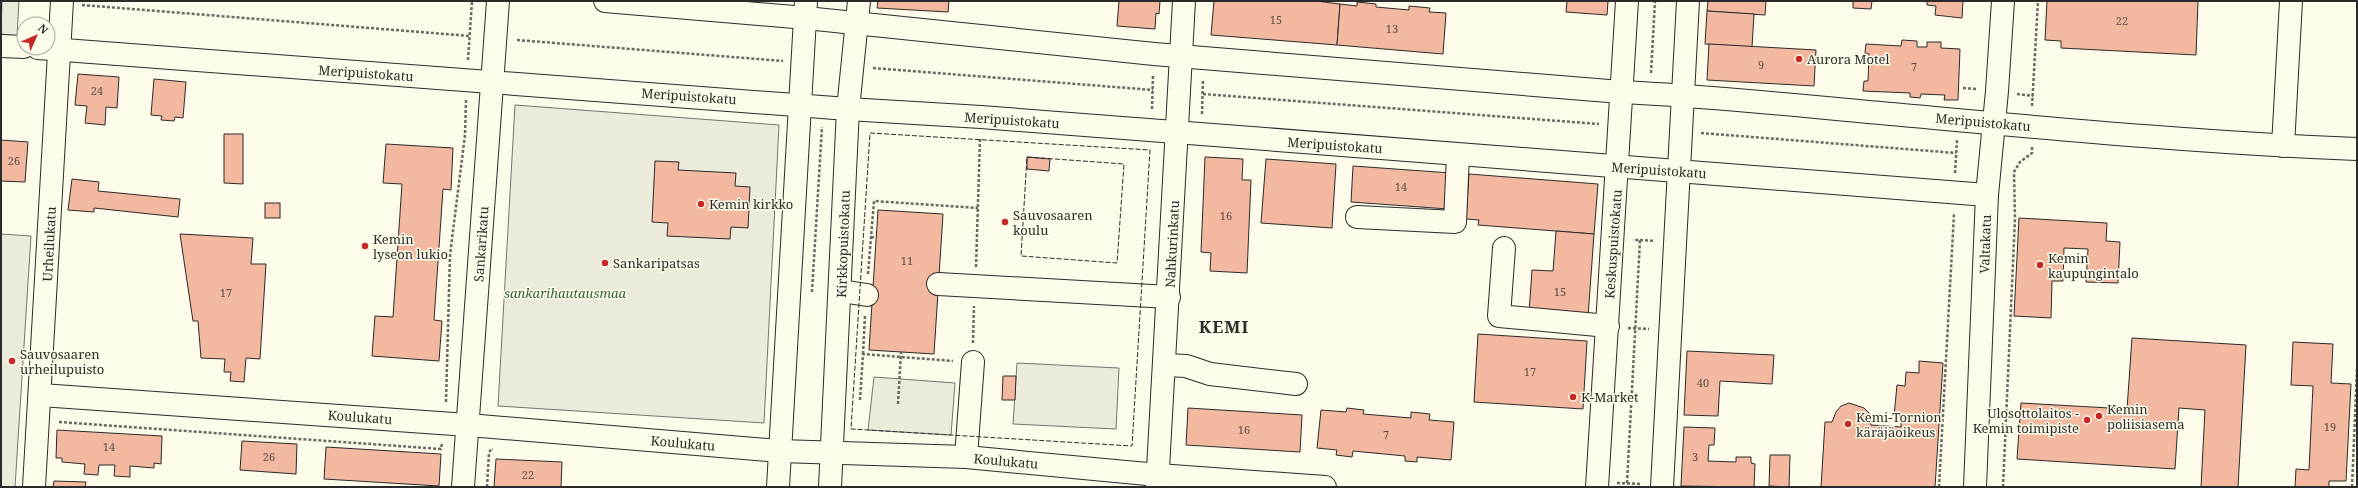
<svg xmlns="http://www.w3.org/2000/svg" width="2358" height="488" viewBox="0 0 2358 488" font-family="'Noto Serif',serif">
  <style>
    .green { fill: #ecebdb; stroke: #74746e }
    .parking { fill: #eceadb; stroke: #74746e }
    .building { fill: #f2b8a0; stroke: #2b2b2b }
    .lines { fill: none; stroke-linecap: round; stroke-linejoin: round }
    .minor-casing { stroke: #2b2b2b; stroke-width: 24 }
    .path { stroke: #6a6964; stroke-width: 2.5; stroke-dasharray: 3 2; stroke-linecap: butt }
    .minor { stroke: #fdfbea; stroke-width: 22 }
    .fence { stroke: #2b2b2b; stroke-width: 1; stroke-dasharray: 5 2; stroke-linecap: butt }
    .poi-dot { fill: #c62828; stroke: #fdfbea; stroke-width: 1.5 }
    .labels { text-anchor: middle; stroke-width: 3; stroke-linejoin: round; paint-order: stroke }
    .number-label { font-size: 11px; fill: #5d4e48 }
    .poi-label { font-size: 13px; fill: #2b2b2b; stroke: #fdfbea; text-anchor: start }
    .street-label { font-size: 13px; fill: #2b2b2b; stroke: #fdfbea }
    .park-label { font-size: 13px; font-style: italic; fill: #34623c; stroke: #fdfbea }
    .district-label { font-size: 17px; font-weight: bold; letter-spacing: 1px; fill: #2b2b2b; stroke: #fdfbea }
  </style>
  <rect width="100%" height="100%" fill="#fdfbea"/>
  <!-- green -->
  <g class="green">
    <polygon points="515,105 779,125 764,423 498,406"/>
    <polygon points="1,234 31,236 15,487 1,487"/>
    <polygon points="1017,363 1119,368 1116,429 1013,424"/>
  </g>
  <!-- parking -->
  <g class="parking">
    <polygon points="2,1 19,1 17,36 1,34"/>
    <polygon points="874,377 955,383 951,435 868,430"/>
  </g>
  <!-- building -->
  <g class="building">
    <polygon points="878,1 949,1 948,12 877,8"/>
    <polygon points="1119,1 1160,1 1159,14 1156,13 1155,29 1117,26"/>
    <polygon points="1214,1 1316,1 1340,4 1337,45 1211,35"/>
    <polygon points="1567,1 1608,1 1607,15 1566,12"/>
    <polygon points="1708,1 1766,1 1765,15 1707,11"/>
    <polygon points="1853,1 1872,1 1871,9 1853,8"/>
    <polygon points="1927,1 1963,1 1962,18 1935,15 1936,6 1927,5"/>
    <polygon points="2047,1 2198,1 2196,55 2061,48 2061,41 2045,40"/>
    <polygon points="1357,2 1376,4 1376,7 1409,10 1409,6 1430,8 1429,12 1446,13 1443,54 1337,45 1340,4 1357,6"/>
    <polygon points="1707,11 1754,14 1752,47 1705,44"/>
    <polygon points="1902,40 1917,41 1917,47 1927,47 1927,42 1941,42 1941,48 1960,49 1958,100 1944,100 1945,95 1921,94 1920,98 1910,97 1910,93 1863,91 1864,81 1868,81 1869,54 1865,53 1866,44 1901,46"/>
    <polygon points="1709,44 1816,50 1814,86 1707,80"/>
    <polygon points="78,74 119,77 117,108 106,107 105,125 85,123 87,106 75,105"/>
    <polygon points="154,79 186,82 183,118 175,117 174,121 161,120 162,116 151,115"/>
    <polygon points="224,134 243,134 243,184 224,183"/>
    <polygon points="1,140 28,142 25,182 1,181"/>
    <polygon points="386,144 453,148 451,190 443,189 434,320 442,321 439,361 372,356 375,316 393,317 402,184 383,183"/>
    <polygon points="1027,157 1050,159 1049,171 1027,169"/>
    <polygon points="1205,157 1243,159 1242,180 1251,180 1247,273 1210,271 1211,253 1201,252"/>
    <polygon points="1266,159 1336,164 1332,228 1261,223"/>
    <polygon points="655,161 679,162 678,170 736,173 735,186 750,187 748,228 731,227 730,239 667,236 668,223 652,222"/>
    <polygon points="1353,166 1451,173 1448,209 1351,202"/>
    <polygon points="1469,174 1598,184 1594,234 1478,225 1479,220 1466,219"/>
    <polygon points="72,179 99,182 98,191 180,199 178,217 94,208 94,212 68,210"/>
    <rect x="265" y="203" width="15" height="15"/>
    <polygon points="878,210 943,214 934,354 869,350"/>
    <polygon points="2019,218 2107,223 2106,241 2120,242 2118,283 2086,282 2088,249 2064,248 2063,281 2052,281 2051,318 2014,316"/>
    <polygon points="1556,231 1594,234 1588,317 1529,313 1532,270 1553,271"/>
    <polygon points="180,234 253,238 251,264 266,264 260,359 246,358 244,382 230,381 231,372 224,372 225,359 201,358 198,321 193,321"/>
    <polygon points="1478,334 1587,341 1583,409 1474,402"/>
    <polygon points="2132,338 2246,345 2238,487 2201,487 2205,410 2179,408 2175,469 2017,459 2021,403 2127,409"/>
    <polygon points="2293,342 2333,344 2331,383 2351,384 2346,481 2329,481 2329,487 2295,487 2296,469 2309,470 2313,386 2291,385"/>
    <polygon points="1687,351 1774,355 1772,384 1720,381 1718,416 1684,415"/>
    <polygon points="1919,361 1943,363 1935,487 1821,487 1825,422 1832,422 1836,412 1841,406 1849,403 1864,408 1869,413 1871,425 1901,427 1901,417 1894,416 1897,385 1905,386 1906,372 1919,373"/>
    <polygon points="1003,376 1016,376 1015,400 1002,400"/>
    <polygon points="1188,408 1302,415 1300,452 1186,445"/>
    <polygon points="1347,408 1364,410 1363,414 1411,418 1411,412 1430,414 1429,420 1454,422 1451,460 1417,457 1417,462 1405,461 1405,456 1353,451 1352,457 1336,455 1337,450 1317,448 1321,410 1346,412"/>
    <polygon points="1684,427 1715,428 1714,445 1709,445 1708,461 1736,462 1736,457 1751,457 1751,463 1755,464 1754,487 1681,486"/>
    <polygon points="57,430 162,436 161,464 154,463 154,468 130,466 130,477 114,476 115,465 99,465 98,475 84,474 85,464 62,462 62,458 56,458"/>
    <polygon points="242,441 297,444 296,474 240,470"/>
    <polygon points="326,447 441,454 439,486 324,479"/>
    <polygon points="1770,455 1790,455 1789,487 1769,486"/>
    <polygon points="496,459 562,462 561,487 494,487"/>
    <polygon points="54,481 86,482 85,487 53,487"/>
  </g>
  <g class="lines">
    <defs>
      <g id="minor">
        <path d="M 605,1 L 806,18 L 1154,54 L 1621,92 C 1711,96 1801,106 1891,114 C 2046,128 2201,143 2357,149"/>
        <polyline points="1,46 24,47"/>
        <polyline points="38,48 848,109 981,117 1987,195"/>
        <polyline points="2283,146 2291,1"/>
        <polyline points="1357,217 1455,222 1458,155"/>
        <polyline points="1504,248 1499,316 1608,326"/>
        <polyline points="938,284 1169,297"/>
        <polyline points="841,291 867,295"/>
        <polyline points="1165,365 1186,366 1210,374 1296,384"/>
        <polyline points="41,395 468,425 780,451 966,457 1158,475 1325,487"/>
        <polyline points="966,457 973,362"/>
        <polyline points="34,487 62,1"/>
        <polyline points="463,487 498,1"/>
        <polyline points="778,487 806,1"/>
        <polyline points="830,487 848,109 859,1"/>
        <polyline points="1157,487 1184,1"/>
        <polyline points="1597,487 1627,1"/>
        <polyline points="1662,487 1688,1"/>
        <polyline points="1975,487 1987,195 1997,91 2003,1"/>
      </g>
    </defs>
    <!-- minor casing -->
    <use href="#minor" class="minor-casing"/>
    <!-- path -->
    <g class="path">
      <polyline points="82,5 470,36"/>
      <polyline points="517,40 783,61"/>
      <polyline points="468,60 472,1"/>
      <polyline points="873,68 1153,90"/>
      <polyline points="1651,73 1655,1"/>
      <polyline points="1963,88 1976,89"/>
      <polyline points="1203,94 1599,124"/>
      <polyline points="2017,94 2033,96"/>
      <polyline points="2032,106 2038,1"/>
      <polyline points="1152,109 1153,74"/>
      <polyline points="1202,114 1203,79"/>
      <polyline points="1701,133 1956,153"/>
      <polyline points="1955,173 1957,140"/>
      <polyline points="871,237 876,238"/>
      <polyline points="1640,240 1655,241"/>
      <polyline points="976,267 980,138"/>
      <polyline points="868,274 874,201 978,208"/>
      <polyline points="812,292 822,127"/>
      <polyline points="1628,328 1649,329"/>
      <polyline points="973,343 974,306"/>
      <polyline points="863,354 865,315"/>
      <polyline points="860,400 863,354 953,361"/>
      <polyline points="446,402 450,255 465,135 466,100"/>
      <polyline points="898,404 901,352"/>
      <polyline points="59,422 441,449 442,443"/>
      <polyline points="1617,483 1642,484"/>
      <polyline points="1627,483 1640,240 1633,240"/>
      <polyline points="487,487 489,453 491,449 493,449"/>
      <polyline points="1939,487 1954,214"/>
      <polyline points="2003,487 2015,218 2014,172 2020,162 2032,153 2032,147"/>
      <polyline points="2352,487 2357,369"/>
    </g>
    <!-- minor -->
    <use href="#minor" class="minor"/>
    <!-- fence -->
    <g class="fence">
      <polygon points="870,133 1150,150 1132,446 851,429"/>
      <polygon points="1027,157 1124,164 1117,263 1021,256"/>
    </g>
  </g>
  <!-- markers -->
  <g class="poi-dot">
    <circle cx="1799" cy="59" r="4"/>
    <circle cx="701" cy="204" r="4"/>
    <circle cx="1005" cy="222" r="4"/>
    <circle cx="365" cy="246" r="4"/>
    <circle cx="605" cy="263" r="4"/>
    <circle cx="2040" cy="265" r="4"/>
    <circle cx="12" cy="361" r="4"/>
    <circle cx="1573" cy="397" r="4"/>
    <circle cx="2099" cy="416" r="4"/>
    <circle cx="2087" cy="420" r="4"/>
    <circle cx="1848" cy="424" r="4"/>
  </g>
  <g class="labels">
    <!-- number labels -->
    <g class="number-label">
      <text x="1276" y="24">15</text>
      <text x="2122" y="25">22</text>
      <text x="1392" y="33">13</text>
      <text x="1761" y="69">9</text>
      <text x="1914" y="71">7</text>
      <text x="97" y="95">24</text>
      <text x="14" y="165">26</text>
      <text x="1401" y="191">14</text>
      <text x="1226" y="220">16</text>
      <text x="907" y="265">11</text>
      <text x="1560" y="296">15</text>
      <text x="226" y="297">17</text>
      <text x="1530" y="376">17</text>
      <text x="1703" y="387">40</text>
      <text x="2330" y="431">19</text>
      <text x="1244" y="434">16</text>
      <text x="1386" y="439">7</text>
      <text x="109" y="451">14</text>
      <text x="269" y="461">26</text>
      <text x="1695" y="461">3</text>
      <text x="528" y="479">22</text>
    </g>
    <!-- poi labels -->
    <g class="poi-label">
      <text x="1807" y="64">Aurora Motel</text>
      <text x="709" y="209">Kemin kirkko</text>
      <text x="1013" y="220">Sauvosaaren<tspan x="1013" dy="15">koulu</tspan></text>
      <text x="373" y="244">Kemin<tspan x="373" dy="15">lyseon lukio</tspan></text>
      <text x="2048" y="263">Kemin<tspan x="2048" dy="15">kaupungintalo</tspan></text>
      <text x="613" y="268">Sankaripatsas</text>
      <text x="20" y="359">Sauvosaaren<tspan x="20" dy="15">urheilupuisto</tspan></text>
      <text x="1581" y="402">K-Market</text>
      <text x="2107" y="414">Kemin<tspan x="2107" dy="15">poliisiasema</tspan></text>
      <text x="2079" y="418" text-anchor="end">Ulosottolaitos -<tspan x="2079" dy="15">Kemin toimipiste</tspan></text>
      <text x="1856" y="422">Kemi-Tornion<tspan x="1856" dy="15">käräjäoikeus</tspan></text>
    </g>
    <!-- street labels -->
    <g class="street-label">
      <text transform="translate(366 73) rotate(4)" y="5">Meripuistokatu</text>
      <text transform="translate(689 96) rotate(4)" y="5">Meripuistokatu</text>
      <text transform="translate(1012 120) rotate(4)" y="5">Meripuistokatu</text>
      <text transform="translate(1983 122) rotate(5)" y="5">Meripuistokatu</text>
      <text transform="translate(1335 145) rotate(4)" y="5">Meripuistokatu</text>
      <text transform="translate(1659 170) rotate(4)" y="5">Meripuistokatu</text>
      <text transform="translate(49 244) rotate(-87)" y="5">Urheilukatu</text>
      <text transform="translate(481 244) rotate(-86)" y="5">Sankarikatu</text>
      <text transform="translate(843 244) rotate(-88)" y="5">Kirkkopuistokatu</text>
      <text transform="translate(1172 244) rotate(-87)" y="5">Nahkurinkatu</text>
      <text transform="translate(1613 244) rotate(-86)" y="5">Keskuspuistokatu</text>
      <text transform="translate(1985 244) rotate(-88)" y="5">Valtakatu</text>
      <text transform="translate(360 417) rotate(4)" y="5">Koulukatu</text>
      <text transform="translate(683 443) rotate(5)" y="5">Koulukatu</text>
      <text transform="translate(1006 461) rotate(5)" y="5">Koulukatu</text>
    </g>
    <!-- park labels -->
    <g class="park-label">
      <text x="565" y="298">sankarihautausmaa</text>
    </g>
    <!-- district labels -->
    <g class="district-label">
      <text x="1224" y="333">KEMI</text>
    </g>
  </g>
  <!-- border -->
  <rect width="2358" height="488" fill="none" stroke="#2b2b2b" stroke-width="4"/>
  <!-- north arrow -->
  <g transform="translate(36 36) rotate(45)"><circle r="19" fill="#fdfbea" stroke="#a9a89e"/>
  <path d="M0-3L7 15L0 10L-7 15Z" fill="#c62828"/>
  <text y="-6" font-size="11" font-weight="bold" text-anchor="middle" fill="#2b2b2b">N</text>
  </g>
</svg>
